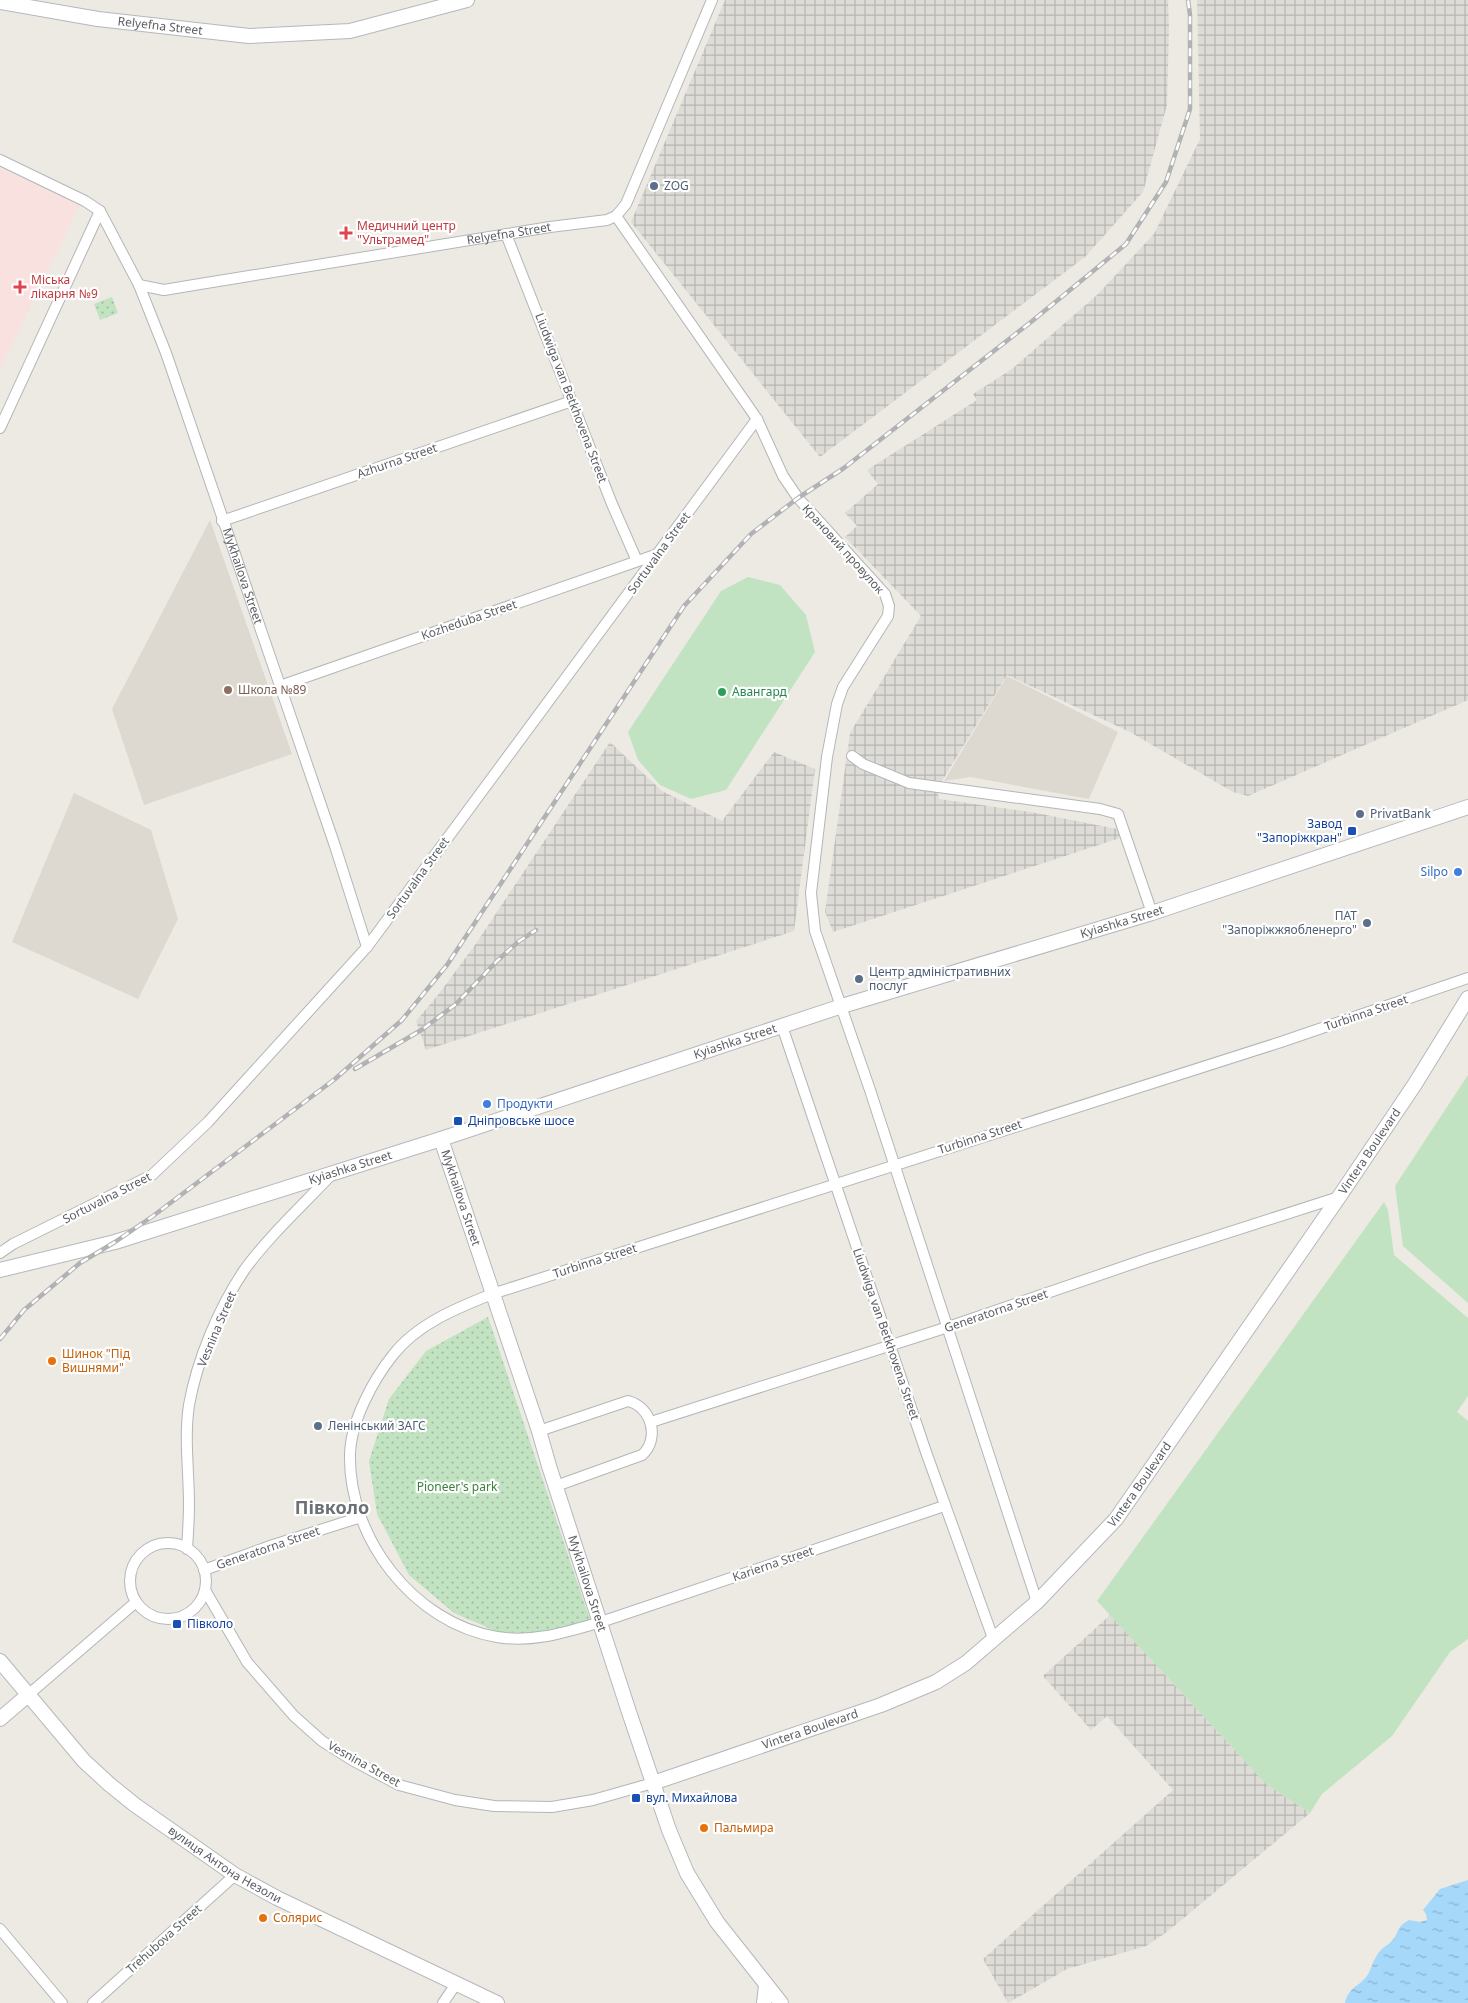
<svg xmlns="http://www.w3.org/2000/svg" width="1468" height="2003" viewBox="0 0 1468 2003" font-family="'Noto Sans',sans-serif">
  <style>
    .industrial { fill: url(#industrial-grid) }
    .education { fill: #ddd9d1 }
    .medical { fill: #f9e1df }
    .park { fill: url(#park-dots) }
    .garden { fill: #c2e3c1 }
    .water { fill: url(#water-ripples) }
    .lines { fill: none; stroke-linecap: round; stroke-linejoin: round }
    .street-casing { stroke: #b3b6b9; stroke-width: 12 }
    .secondary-casing { stroke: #b4b8bc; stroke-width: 16 }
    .street { stroke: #fff; stroke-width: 10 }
    .secondary { stroke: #fff; stroke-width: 14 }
    .rail-casing { stroke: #b1b2b3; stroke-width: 4.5 }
    .rail { stroke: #fff; stroke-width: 2.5; stroke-dasharray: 8; stroke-linecap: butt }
    .service-dot { fill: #5c6f8a; stroke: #fff; stroke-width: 2 }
    .health-dot { fill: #e0444e; stroke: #fff; stroke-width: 2 }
    .education-dot { fill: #8d6e63; stroke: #fff; stroke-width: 2 }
    .leisure-dot { fill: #2e9e5b; stroke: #fff; stroke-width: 2 }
    .transit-dot { fill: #1a4fb4; stroke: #fff; stroke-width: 2 }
    .shop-dot { fill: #3f7fe0; stroke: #fff; stroke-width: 2 }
    .food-dot { fill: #e8710a; stroke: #fff; stroke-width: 2 }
    .labels { text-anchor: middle; stroke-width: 4.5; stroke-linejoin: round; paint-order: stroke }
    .street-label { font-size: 12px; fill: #5b5f63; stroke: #fff }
    .service-label { font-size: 12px; fill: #4e5e75; stroke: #fff; text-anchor: start }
    .health-label { font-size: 12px; fill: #be3a42; stroke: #fff; text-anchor: start }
    .education-label { font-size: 12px; fill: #785e54; stroke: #fff; text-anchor: start }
    .leisure-label { font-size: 12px; fill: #27864d; stroke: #fff; text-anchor: start }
    .transit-label { font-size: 12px; fill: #164399; stroke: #fff; text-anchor: start }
    .shop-label { font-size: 12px; fill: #366cbe; stroke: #fff; text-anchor: end }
    .food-label { font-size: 12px; fill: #c56008; stroke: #fff; text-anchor: start }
    .park-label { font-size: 12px; fill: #3a823b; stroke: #fff }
    .district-label { font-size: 18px; font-weight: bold; fill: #6c7175; stroke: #fff }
  </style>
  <defs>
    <pattern id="industrial-grid" width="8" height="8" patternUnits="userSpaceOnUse" patternTransform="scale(1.25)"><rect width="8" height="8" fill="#dedcd7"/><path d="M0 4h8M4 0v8" fill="none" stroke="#b7b6b2"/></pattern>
    <pattern id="park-dots" width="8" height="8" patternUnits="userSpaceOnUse" patternTransform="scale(1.25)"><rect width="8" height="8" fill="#c2e3c1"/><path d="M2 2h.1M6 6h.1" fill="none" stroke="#a1bba0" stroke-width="1.8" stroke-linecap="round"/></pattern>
    <pattern id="water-ripples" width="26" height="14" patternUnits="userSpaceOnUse" patternTransform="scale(1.25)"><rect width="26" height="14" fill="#a6d8f9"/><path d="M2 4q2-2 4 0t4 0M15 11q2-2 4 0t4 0" fill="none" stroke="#8ab2cd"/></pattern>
  </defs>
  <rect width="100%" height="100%" fill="#edeae3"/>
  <!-- industrial -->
  <g class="industrial">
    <polygon points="725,0 1168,0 1169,28 1167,105 1143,192 1085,257 820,457 631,222"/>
    <polygon points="1197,0 1468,0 1468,700 1248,796 1233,792 1130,732 1007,675 937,789 939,799 1031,812 1117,829 1120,838 833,932 825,912 850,733 921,616 845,537 857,526 845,513 878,484 867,470 977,400 973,394 1012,369 1097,295 1154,234 1200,139"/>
    <polygon points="610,742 662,791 722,821 774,752 815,769 794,931 426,1050 416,1021 438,995 475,945"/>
    <polygon points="1110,1615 1266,1784 1310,1813 1167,1932 1146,1946 1067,1969 1008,2003 983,1959 1173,1790 1107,1716 1091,1730 1043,1676"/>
  </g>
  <!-- education -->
  <g class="education">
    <polygon points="210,520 292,754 144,805 112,709"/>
    <polygon points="1007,676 1118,732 1089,799 970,777 944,781"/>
    <polygon points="74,793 151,830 178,919 138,999 12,942"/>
  </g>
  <!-- medical -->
  <polygon class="medical" points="0,168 80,204 0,370"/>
  <!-- park -->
  <g class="park">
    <polygon points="112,297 118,313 100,320 94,304"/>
    <polygon points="488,1317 591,1623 551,1634 498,1632 454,1613 409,1575 377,1514 369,1461 389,1399 426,1351"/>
  </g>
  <!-- garden -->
  <g class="garden">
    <polygon points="748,577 780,585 806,615 815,652 726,790 691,799 660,785 638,760 628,732 721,591"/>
    <polygon points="1468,1075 1468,1303 1403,1246 1395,1186"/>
    <polygon points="1384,1202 1388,1210 1394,1255 1468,1318 1468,1396 1457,1412 1468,1421 1468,1639 1450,1652 1392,1736 1322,1794 1310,1813 1266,1784 1097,1601"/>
  </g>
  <!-- water -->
  <path class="water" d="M 1468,1880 L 1468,2003 L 1345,2003 C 1349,1986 1359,1987 1367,1976 C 1372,1968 1373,1959 1380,1951 C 1383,1947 1388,1945 1392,1941 C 1399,1933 1396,1927 1409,1920 L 1420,1922 L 1427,1920 L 1426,1914 L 1423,1910 L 1440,1889 Z"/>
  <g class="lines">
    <defs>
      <g id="street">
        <path id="s1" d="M 0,160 L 85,201 L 100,211 L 139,285 L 166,353 L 335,846 L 367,947"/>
        <polyline points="616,216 757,419 783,476 798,498 885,594 889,606 888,616 843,687 837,704 827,757 811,893 815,931 870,1090 1037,1602"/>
        <polyline points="506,234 612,504 637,561"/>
        <path id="s2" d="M 139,285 L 164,290 L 200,284 L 550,227 L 607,220 L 616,216 L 626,204 L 712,0"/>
        <polyline points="0,428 100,211"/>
        <polyline points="222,521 572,401"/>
        <polyline points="280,686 658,554"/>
        <polyline points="852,756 863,764 909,783 1100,809 1118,814 1152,913"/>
        <polyline points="782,1026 926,1452 994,1641"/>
        <polyline points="0,1253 13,1244 152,1175 208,1122 367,947 757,419"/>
        <polyline points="651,1422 948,1327 1149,1258 1339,1197"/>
        <path d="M 539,1431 L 628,1401 C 652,1407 660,1439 642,1455 L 556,1486"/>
        <path d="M 944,1506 L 601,1622 C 566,1632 533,1643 497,1637 C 413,1623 348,1537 350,1454 C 351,1421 373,1380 393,1355 C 417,1324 457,1308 492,1294 L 1281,1042 L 1468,978"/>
        <circle cx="168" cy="1581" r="38"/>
        <path d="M 187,1549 C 188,1534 189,1519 189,1504 C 189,1471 184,1438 189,1405 C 197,1360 219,1307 245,1269 C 270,1235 303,1205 332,1174"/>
        <polyline points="204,1570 273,1545 361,1517"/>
        <polyline points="205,1590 247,1662 294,1716 322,1741 352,1760 399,1785 455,1800 494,1806 552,1807 593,1800 653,1783"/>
        <polyline points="28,1695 136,1602"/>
        <polyline points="0,1929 62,2003"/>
        <polyline points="93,2003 235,1875"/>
        <polyline points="443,2003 456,1984"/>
      </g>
      <g id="secondary">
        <path id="s3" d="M 0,2 L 98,19 L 249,36 L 350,31 L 467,0"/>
        <path id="s4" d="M 441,1139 L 539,1431 L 549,1466 L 629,1712 L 669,1830 L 687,1873 L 717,1922 L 781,2003"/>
        <path id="s5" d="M 0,1270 L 115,1242 L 441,1139 L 842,1006 L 1152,913 L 1468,807"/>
        <path id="s6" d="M 0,1661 L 84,1761 L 109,1784 L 135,1805 L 235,1875 L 277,1898 L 497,2003"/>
        <polyline points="0,1719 28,1695"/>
        <path id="s7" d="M 653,1783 L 881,1705 L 936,1682 L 966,1663 L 1037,1602 L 1116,1519 L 1339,1197 L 1415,1084 L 1468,998"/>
        <polyline points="764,2003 766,1986"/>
      </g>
    </defs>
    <!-- street casing -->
    <use href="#street" class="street-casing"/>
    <!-- secondary casing -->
    <use href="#secondary" class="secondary-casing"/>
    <!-- street -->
    <use href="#street" class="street"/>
    <!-- secondary -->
    <use href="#secondary" class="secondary"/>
    <defs>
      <g id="rail">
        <polyline points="355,1069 423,1029 456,1004 497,961 518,942 536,930"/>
        <polyline points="0,1339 24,1310 80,1263 115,1242 153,1216 335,1079 402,1020 447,965 684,606 751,534 798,498 844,468 1031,322 1126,244 1166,182 1190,109 1190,15 1188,0"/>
      </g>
    </defs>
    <!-- rail casing -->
    <use href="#rail" class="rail-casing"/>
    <!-- rail -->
    <use href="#rail" class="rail"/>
  </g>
  <!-- markers -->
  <g class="service-dot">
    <circle cx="654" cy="186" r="5"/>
    <circle cx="1360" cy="814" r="5"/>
    <circle cx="1367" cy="923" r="5"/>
    <circle cx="859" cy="979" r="5"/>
    <circle cx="318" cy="1426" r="5"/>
  </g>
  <g class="health-dot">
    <path d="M343.5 225.5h5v5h5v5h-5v5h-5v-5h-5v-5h5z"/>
    <path d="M17.5 279.5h5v5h5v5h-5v5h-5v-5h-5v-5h5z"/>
  </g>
  <circle class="education-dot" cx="228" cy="690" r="5"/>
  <circle class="leisure-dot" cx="722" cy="692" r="5"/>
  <g class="transit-dot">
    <rect x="1347" y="826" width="10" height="10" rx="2.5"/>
    <rect x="453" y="1116" width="10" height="10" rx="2.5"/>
    <rect x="172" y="1619" width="10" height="10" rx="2.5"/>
    <rect x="631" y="1793" width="10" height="10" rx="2.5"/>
  </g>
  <g class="shop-dot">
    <circle cx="1458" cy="872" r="5"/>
    <circle cx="487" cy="1104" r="5"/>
  </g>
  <g class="food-dot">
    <circle cx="52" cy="1361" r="5"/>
    <circle cx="704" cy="1828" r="5"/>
    <circle cx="263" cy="1918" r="5"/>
  </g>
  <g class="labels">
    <!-- street labels -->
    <g class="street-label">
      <text dy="4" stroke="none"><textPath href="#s3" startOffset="162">Relyefna Street</textPath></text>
      <text dy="4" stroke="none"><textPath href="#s2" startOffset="375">Relyefna Street</textPath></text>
      <text transform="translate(571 398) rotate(69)" y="4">Liudwiga van Betkhovena Street</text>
      <text transform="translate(397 461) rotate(-19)" y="4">Azhurna Street</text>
      <text transform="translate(843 549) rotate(48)" y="4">Крановий провулок</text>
      <text transform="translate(659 553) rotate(-54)" y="4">Sortuvalna Street</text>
      <text dy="4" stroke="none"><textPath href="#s1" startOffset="505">Mykhailova Street</textPath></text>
      <text transform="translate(469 620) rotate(-19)" y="4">Kozheduba Street</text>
      <text transform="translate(418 878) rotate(-54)" y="4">Sortuvalna Street</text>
      <text dy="4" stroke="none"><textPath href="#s5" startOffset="1175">Kyiashka Street</textPath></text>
      <text transform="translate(1366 1013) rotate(-19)" y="4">Turbinna Street</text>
      <text dy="4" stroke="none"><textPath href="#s5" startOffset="770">Kyiashka Street</textPath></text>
      <text transform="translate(980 1137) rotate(-18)" y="4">Turbinna Street</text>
      <text dy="4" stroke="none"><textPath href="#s7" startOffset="991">Vintera Boulevard</textPath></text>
      <text dy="4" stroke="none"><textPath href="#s5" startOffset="365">Kyiashka Street</textPath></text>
      <text transform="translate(107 1198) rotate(-27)" y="4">Sortuvalna Street</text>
      <text dy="4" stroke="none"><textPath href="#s4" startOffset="62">Mykhailova Street</textPath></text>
      <text transform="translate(595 1261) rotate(-18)" y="4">Turbinna Street</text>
      <text transform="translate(996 1311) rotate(-19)" y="4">Generatorna Street</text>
      <text transform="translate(217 1329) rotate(-67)" y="4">Vesnina Street</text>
      <text transform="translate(886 1334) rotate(71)" y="4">Liudwiga van Betkhovena Street</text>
      <text dy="4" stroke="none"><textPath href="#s7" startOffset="586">Vintera Boulevard</textPath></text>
      <text transform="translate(268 1548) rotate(-19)" y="4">Generatorna Street</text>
      <text transform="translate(773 1564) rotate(-19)" y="4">Karierna Street</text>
      <text dy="4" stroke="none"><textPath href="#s4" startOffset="468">Mykhailova Street</textPath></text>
      <text dy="4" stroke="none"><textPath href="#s7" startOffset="166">Vintera Boulevard</textPath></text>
      <text transform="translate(364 1764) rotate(29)" y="4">Vesnina Street</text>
      <text dy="4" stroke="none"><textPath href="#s6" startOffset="306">вулиця Антона Незоли</textPath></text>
      <text transform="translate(164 1939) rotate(-42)" y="4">Trehubova Street</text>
    </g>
    <!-- service labels -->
    <g class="service-label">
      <text x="664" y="190">ZOG</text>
      <text x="1370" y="818">PrivatBank</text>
      <text x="1357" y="920" text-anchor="end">ПАТ<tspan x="1357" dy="14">"Запоріжжяобленерго"</tspan></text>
      <text x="869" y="976">Центр адміністративних<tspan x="869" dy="14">послуг</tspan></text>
      <text x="328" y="1430">Ленінський ЗАГС</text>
    </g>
    <!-- health labels -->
    <g class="health-label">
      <text x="357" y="230">Медичний центр<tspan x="357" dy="14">"Ультрамед"</tspan></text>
      <text x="31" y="284">Міська<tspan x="31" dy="14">лікарня №9</tspan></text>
    </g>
    <!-- education labels -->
    <g class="education-label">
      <text x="238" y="694">Школа №89</text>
    </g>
    <!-- leisure labels -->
    <g class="leisure-label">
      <text x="732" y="696">Авангард</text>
    </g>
    <!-- transit labels -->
    <g class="transit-label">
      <text x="1342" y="828" text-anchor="end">Завод<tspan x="1342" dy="14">"Запоріжкран"</tspan></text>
      <text x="468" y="1125">Дніпровське шосе</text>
      <text x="187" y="1628">Півколо</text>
      <text x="646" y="1802">вул. Михайлова</text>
    </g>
    <!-- shop labels -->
    <g class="shop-label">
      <text x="1448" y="876">Silpo</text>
      <text x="497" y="1108" text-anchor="start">Продукти</text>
    </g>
    <!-- food labels -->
    <g class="food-label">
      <text x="62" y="1358">Шинок "Під<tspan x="62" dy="14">Вишнями"</tspan></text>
      <text x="714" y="1832">Пальмира</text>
      <text x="273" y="1922">Солярис</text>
    </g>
    <!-- park labels -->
    <g class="park-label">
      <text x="457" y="1491">Pioneer's park</text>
    </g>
    <!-- district labels -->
    <g class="district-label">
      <text x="332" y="1514">Півколо</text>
    </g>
  </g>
</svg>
